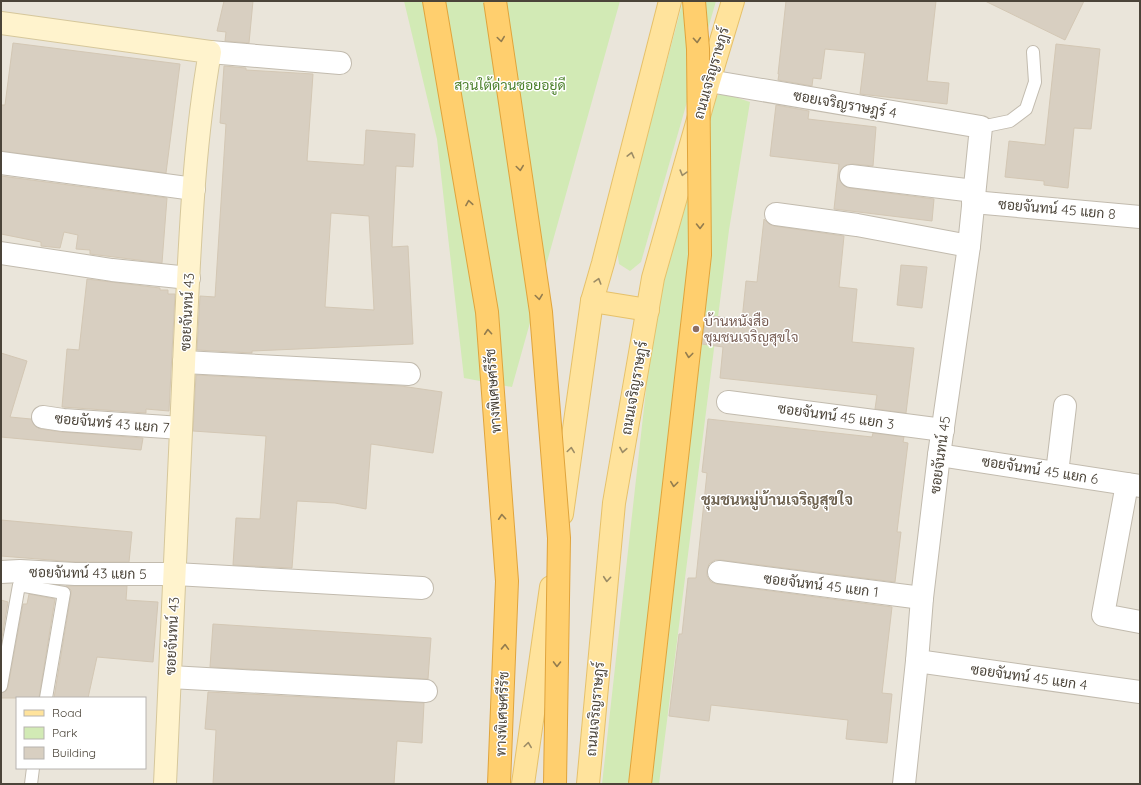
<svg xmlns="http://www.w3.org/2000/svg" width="1141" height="785" viewBox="0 0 1141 785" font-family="Quicksand,Sarabun,sans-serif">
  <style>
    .residential { fill: #eae5da; fill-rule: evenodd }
    .green { fill: #d2eab5 }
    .building { fill: #d8cfc1; stroke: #d3c7b4; fill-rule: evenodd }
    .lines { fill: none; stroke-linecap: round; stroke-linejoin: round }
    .lane-casing { stroke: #c2bbae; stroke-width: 14 }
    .street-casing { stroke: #c2bbae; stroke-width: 24 }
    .secondary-casing { stroke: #d6c79b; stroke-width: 24 }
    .primary-casing { stroke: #e6c16a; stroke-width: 24 }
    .highway-casing { stroke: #e0a43c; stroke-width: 24 }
    .lane { stroke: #fff; stroke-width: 12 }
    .street { stroke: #fff; stroke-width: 22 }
    .secondary { stroke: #fff3cd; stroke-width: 22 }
    .primary { stroke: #ffe39c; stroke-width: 22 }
    .highway { stroke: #ffcf6e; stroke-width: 22 }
    .highway-bridge-casing { stroke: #e0a43c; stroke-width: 24; stroke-linecap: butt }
    .highway-bridge { stroke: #ffcf6e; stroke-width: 22 }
    .oneway { stroke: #937c4e }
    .oneway2 { stroke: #9c8c66 }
    .education-dot { fill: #8d6e63; stroke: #fff; stroke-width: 1.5 }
    .labels { text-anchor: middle; stroke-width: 3; stroke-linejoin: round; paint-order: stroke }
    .street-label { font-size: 14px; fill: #4b4439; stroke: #fff }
    .park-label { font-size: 14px; fill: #4a7f2a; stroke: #fff }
    .education-label { font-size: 14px; fill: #785e54; stroke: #fff; text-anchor: start }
    .neighbourhood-label { font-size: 15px; font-weight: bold; fill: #6e6250; stroke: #fff }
  </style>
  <rect width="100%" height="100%" fill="#f6f3ec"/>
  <!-- residential -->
  <path class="residential" d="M 1,1 L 1140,1 L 1140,784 L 1,784 ZM 17,698 L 145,698 L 145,768 L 17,768 Z"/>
  <!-- green -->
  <g class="green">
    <polygon points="404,1 620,1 512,387 464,378 437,139"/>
    <polygon points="683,1 716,1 641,262 630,271 619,264 617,249"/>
    <polygon points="720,92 750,102 729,230 659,784 602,784 650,354 664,280 711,106"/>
  </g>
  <!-- building -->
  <g class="building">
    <polygon points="224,1 253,1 249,43 225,41 226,32 217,31"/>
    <polygon points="786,1 936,1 927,81 949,83 947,104 860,94 865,53 825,49 821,79 813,78 812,86 778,80 779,74 778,74"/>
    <polygon points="985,1 1084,1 1065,40"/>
    <polygon points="13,43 180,64 166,173 1,151 1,105 5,105"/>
    <polygon points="1056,44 1100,49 1091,129 1074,128 1068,188 1044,185 1044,181 1005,177 1009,141 1045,145"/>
    <path d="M 224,66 L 246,68 L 246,70 L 313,74 L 307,161 L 364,165 L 366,130 L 415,134 L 413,167 L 396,166 L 392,247 L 408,246 L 413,344 L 252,351 L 252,353 L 197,350 L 200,296 L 215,297 L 226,124 L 220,123 ZM 331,213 L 369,216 L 374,310 L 325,307 Z"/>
    <polygon points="776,105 809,111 808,119 876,127 873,166 853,164 846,165 841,169 839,174 840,181 844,186 849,188 934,199 932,221 834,209 839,164 770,156"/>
    <polygon points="1,176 167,198 162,263 90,254 90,250 76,249 78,235 64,232 60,248 41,246 41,242 1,234"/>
    <polygon points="764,219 769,224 774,226 844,236 839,287 857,289 852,342 914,348 906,413 875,409 877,395 720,378 723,347 702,344 706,315 742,320 746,281 757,282"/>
    <polygon points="901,265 927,267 922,308 897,305"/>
    <polygon points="87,279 160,288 160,290 168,290 168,294 175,294 169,411 146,409 146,413 62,407 67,349 79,350"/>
    <polygon points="1,353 27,361 10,417 31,419 35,426 41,429 62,432 143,438 141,450 1,437"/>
    <polygon points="196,375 401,386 442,392 433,453 371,444 366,509 335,503 297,501 292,568 233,565 236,518 260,519 266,436 193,431"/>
    <polygon points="708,419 872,437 873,433 904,437 903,442 908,443 897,532 901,532 895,582 721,560 715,560 709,564 707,571 707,576 711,582 717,584 892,607 882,693 892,694 887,743 846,739 848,720 711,705 709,721 669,716 679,634 682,634 688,578 696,578 707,473 702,472"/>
    <polygon points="1,520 132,532 129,562 75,562 1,556"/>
    <polygon points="66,586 127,586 126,600 158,602 153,662 97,657 88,698 54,698 71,594 71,590"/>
    <polygon points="29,594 55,599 39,698 1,698 1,693 6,691 8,687 23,604 27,604"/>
    <polygon points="1,600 8,602 1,643"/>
    <polygon points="213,624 431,638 428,679 210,667"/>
    <polygon points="208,692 424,703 422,743 397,741 394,784 213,784 216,730 205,729"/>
  </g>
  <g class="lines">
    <defs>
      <g id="lane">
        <polyline points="981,127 1010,121 1026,109 1035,82 1033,52"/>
        <polyline points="1,686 19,585 64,593 46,698"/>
        <polyline points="31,784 33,768"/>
      </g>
      <g id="street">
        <polyline points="210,52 340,63"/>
        <polyline points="709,81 981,127 969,246 939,455 922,598 917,661 904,784"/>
        <polyline points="1,163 194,189"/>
        <polyline points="851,176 974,191"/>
        <polyline points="973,202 1140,217"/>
        <polyline points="776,214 857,225 969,246"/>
        <polyline points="1,253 112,270 189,278"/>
        <polyline points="184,362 409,374"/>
        <polyline points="728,402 943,430"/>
        <polyline points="43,417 63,420 181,428"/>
        <polyline points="939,455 1140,486"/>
        <polyline points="1057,473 1065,406"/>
        <polyline points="1127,484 1103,615 1140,622"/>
        <polyline points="1,572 20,571 75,574 175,574 422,588"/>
        <polyline points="719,572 922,598"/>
        <polyline points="917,661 1140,692"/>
        <polyline points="170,677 426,691"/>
      </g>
      <path id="secondary" d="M 1,23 L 210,52 C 193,148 190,245 185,342 C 177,489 173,637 165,784"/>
      <g id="primary">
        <polyline points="592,301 648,310"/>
        <polyline points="562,514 592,301 603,263 670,1"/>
        <polyline points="523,784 551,587"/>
        <polyline points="588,784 614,503 653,278 709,81 733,1"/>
      </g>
      <polyline id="highway" points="434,1 487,312 507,581 499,784"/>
    </defs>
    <!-- lane casing -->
    <use href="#lane" class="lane-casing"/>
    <!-- street casing -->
    <use href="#street" class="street-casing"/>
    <!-- secondary casing -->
    <use href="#secondary" class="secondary-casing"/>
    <!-- primary casing -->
    <use href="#primary" class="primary-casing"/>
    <!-- highway casing -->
    <use href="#highway" class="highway-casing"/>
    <!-- lane -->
    <use href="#lane" class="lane"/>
    <!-- street -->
    <use href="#street" class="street"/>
    <!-- secondary -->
    <use href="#secondary" class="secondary"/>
    <!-- primary -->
    <use href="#primary" class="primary"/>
    <!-- highway -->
    <use href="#highway" class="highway"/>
    <defs>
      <g id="highway-bridge">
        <polyline points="495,1 541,312 559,538 555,784"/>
        <polyline points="640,784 700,255 698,49 694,1"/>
      </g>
    </defs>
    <!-- highway-bridge casing -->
    <use href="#highway-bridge" class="highway-bridge-casing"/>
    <!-- highway-bridge -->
    <use href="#highway-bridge" class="highway-bridge"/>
  </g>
  <!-- one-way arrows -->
  <defs><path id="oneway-chevron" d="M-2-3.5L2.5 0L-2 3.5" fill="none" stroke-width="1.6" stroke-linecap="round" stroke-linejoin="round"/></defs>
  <g class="oneway">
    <use href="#oneway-chevron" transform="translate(501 39) rotate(82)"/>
    <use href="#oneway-chevron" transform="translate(697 40) rotate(86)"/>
    <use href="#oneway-chevron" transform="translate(520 168) rotate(82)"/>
    <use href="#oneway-chevron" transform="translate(469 203) rotate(-99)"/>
    <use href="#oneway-chevron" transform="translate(700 226) rotate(89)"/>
    <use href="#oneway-chevron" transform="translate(539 297) rotate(82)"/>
    <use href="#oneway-chevron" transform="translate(488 332) rotate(-94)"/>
    <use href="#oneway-chevron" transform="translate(689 355) rotate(97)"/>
    <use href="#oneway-chevron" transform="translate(674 484) rotate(97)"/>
    <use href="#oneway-chevron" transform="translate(502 517) rotate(-94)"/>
    <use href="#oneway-chevron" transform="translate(505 647) rotate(-88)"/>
    <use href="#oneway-chevron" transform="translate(557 664) rotate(91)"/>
  </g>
  <g class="oneway2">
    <use href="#oneway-chevron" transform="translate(631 155) rotate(-76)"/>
    <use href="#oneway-chevron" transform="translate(683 173) rotate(106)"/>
    <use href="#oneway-chevron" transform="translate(598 281) rotate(-73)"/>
    <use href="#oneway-chevron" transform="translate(571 450) rotate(-82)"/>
    <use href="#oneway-chevron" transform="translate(623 450) rotate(100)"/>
    <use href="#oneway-chevron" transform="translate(607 579) rotate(95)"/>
    <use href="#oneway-chevron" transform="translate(528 745) rotate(-82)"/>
  </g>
  <!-- markers -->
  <circle class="education-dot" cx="696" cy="329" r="4"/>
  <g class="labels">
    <!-- street labels -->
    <g class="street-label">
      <text transform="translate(711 73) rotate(-74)" y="5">ถนนเจริญราษฎร์</text>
      <text transform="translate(845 104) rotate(10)" y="5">ซอยเจริญราษฎร์ 4</text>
      <text transform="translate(1057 209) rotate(5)" y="5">ซอยจันทน์ 45 แยก 8</text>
      <text transform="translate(187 312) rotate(-87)" y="5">ซอยจันทน์ 43</text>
      <text transform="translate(634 388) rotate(-80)" y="5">ถนนเจริญราษฎร์</text>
      <text transform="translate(493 391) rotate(-94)" y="5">ทางพิเศษศรีรัช</text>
      <text transform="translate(836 416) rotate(8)" y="5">ซอยจันทน์ 45 แยก 3</text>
      <text transform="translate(112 423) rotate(5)" y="5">ซอยจันทร์ 43 แยก 7</text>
      <text transform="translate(940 455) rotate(-82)" y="5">ซอยจันทน์ 45</text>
      <text transform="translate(1040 470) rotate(9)" y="5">ซอยจันทน์ 45 แยก 6</text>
      <text transform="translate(88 573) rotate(1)" y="5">ซอยจันทน์ 43 แยก 5</text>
      <text transform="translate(821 585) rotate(7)" y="5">ซอยจันทน์ 45 แยก 1</text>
      <text transform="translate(172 636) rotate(-87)" y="5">ซอยจันทน์ 43</text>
      <text transform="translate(1029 677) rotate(8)" y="5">ซอยจันทน์ 45 แยก 4</text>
      <text transform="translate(595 709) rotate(-85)" y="5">ถนนเจริญราษฎร์</text>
      <text transform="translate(502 714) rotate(-88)" y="5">ทางพิเศษศรีรัช</text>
    </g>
    <!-- park labels -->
    <g class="park-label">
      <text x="510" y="90">สวนใต้ด่วนซอยอยู่ดี</text>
    </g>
    <!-- education labels -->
    <g class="education-label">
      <text x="704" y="326">บ้านหนังสือ<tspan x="704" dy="16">ชุมชนเจริญสุขใจ</tspan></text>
    </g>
    <!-- neighbourhood labels -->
    <g class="neighbourhood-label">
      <text x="777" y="505">ชุมชนหมู่บ้านเจริญสุขใจ</text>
    </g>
  </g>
  <!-- border -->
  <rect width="1141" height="785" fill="none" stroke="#4b4439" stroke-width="4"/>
  <!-- legend -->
  <rect x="16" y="697" width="130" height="72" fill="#ffffff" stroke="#b7b4b0"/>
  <rect x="24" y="710" width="20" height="6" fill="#ffe39c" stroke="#b7b4b0"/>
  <text x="52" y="717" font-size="12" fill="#4b4439">Road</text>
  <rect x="24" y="727" width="20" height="12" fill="#d2eab5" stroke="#b7b4b0"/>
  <text x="52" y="737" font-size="12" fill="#4b4439">Park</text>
  <rect x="24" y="747" width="20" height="12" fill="#d8cfc1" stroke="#b7b4b0"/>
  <text x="52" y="757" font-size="12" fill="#4b4439">Building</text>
</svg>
